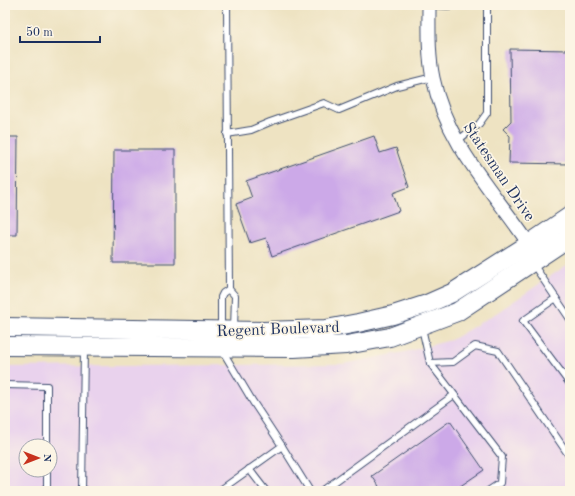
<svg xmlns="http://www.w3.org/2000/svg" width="575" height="496" viewBox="0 0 575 496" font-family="'Old Standard TT',serif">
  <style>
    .built { fill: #e9d2ed; fill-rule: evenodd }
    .building { fill: #cca9e8 }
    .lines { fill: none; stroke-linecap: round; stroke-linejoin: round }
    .lane-casing { stroke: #3b4a6d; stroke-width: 8 }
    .street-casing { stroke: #3b4a6d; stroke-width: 15 }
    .secondary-casing { stroke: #3b4a6d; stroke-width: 20 }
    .lane { stroke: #fff; stroke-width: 6 }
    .street { stroke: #fff; stroke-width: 13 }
    .secondary { stroke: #fff; stroke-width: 18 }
    .labels { text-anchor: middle; stroke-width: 3.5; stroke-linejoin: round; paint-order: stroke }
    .street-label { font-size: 16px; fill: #1b2f5e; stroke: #fcf5e5 }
  </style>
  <rect width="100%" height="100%" fill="#fcf5e5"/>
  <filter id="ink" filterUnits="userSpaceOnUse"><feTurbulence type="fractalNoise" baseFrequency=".025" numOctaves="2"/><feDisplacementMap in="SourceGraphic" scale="8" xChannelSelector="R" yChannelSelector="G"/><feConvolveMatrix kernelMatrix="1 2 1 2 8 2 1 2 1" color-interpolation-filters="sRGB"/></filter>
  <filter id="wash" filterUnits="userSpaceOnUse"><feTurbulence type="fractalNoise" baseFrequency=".012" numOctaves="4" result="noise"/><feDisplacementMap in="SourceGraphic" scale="16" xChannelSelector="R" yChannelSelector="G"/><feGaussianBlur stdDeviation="0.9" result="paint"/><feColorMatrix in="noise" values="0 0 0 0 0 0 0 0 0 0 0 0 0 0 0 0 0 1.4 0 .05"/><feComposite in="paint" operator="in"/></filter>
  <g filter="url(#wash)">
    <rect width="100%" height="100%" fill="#eee3c2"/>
    <!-- built -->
    <path class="built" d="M 570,263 L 570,491 L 5,491 L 5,367 L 343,364 L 405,352 L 451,340 L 498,312 ZM 26,446 L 50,446 L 50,470 L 26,470 Z"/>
    <g id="blocks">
      <!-- building -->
      <g class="building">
        <polygon points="510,49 570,50 570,164 509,163 510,136 503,129 511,121"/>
        <polygon points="374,136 380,153 396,148 409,187 393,193 399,211 272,256 266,238 250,243 236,204 252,198 246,181"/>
        <polygon points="5,137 18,137 17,235 5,235"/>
        <polygon points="114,150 175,150 175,263 113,263"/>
        <polygon points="450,421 484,470 453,491 371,491 379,486 372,476"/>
      </g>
    </g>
  </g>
  <g filter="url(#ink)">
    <use href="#blocks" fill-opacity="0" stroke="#3b4a6d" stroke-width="1"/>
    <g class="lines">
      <defs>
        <g id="lane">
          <polyline points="227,5 229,289 235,296 234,329"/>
          <polyline points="431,5 447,6 456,5"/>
          <polyline points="227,134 251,130 270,122 324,103 339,110 397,86 433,77"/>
          <polyline points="457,141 479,124 487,113 487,5"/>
          <polyline points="533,264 570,319"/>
          <polyline points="556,298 523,321 570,384"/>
          <polyline points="422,328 430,363 502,457 500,483 488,491"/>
          <polyline points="221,330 221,297 223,293 229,289"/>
          <polyline points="222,350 253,402 282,446 310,491"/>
          <polyline points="430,363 453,362 475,346 498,351 570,457"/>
          <polyline points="5,385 47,386 47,446"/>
          <polyline points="249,469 266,491"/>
          <polyline points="47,491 47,470"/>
          <polyline points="82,491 84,348"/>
          <polyline points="219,491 282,446"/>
          <polyline points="322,491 454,395"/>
        </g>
        <path id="street" d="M 429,5 C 429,29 428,54 433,78 C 447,147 496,193 533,250"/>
        <g id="secondary">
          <polyline points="5,327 263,331 326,329 358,323 393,315 427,304 452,293 529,244 570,216"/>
          <polyline points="5,346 294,348 346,345 390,337 457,312 570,237"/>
        </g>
      </defs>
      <!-- lane casing -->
      <use href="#lane" class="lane-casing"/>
      <!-- street casing -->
      <use href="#street" class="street-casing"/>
      <!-- secondary casing -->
      <use href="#secondary" class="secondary-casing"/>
      <!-- lane -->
      <use href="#lane" class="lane"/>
      <!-- street -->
      <use href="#street" class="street"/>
      <!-- secondary -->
      <use href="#secondary" class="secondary"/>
    </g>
  </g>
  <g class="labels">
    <!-- street labels -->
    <g class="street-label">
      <text transform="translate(500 171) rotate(56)" y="6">Statesman Drive</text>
      <text transform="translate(278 328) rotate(-2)" y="6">Regent Boulevard</text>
    </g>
  </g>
  <!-- margin -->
  <rect width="575" height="496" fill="none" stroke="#fcf5e5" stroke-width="20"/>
  <!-- north arrow -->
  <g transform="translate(38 458) rotate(90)"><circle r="19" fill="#fcf5e5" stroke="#a2a6af"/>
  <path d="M0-3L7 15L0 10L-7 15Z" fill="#c8321e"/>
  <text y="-6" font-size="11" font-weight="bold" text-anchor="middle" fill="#1b2f5e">N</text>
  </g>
  <!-- scale -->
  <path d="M20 36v6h80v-6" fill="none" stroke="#1b2f5e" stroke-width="2"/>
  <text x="26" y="36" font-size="12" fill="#1b2f5e" stroke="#fcf5e5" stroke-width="3" paint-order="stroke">50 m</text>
</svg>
